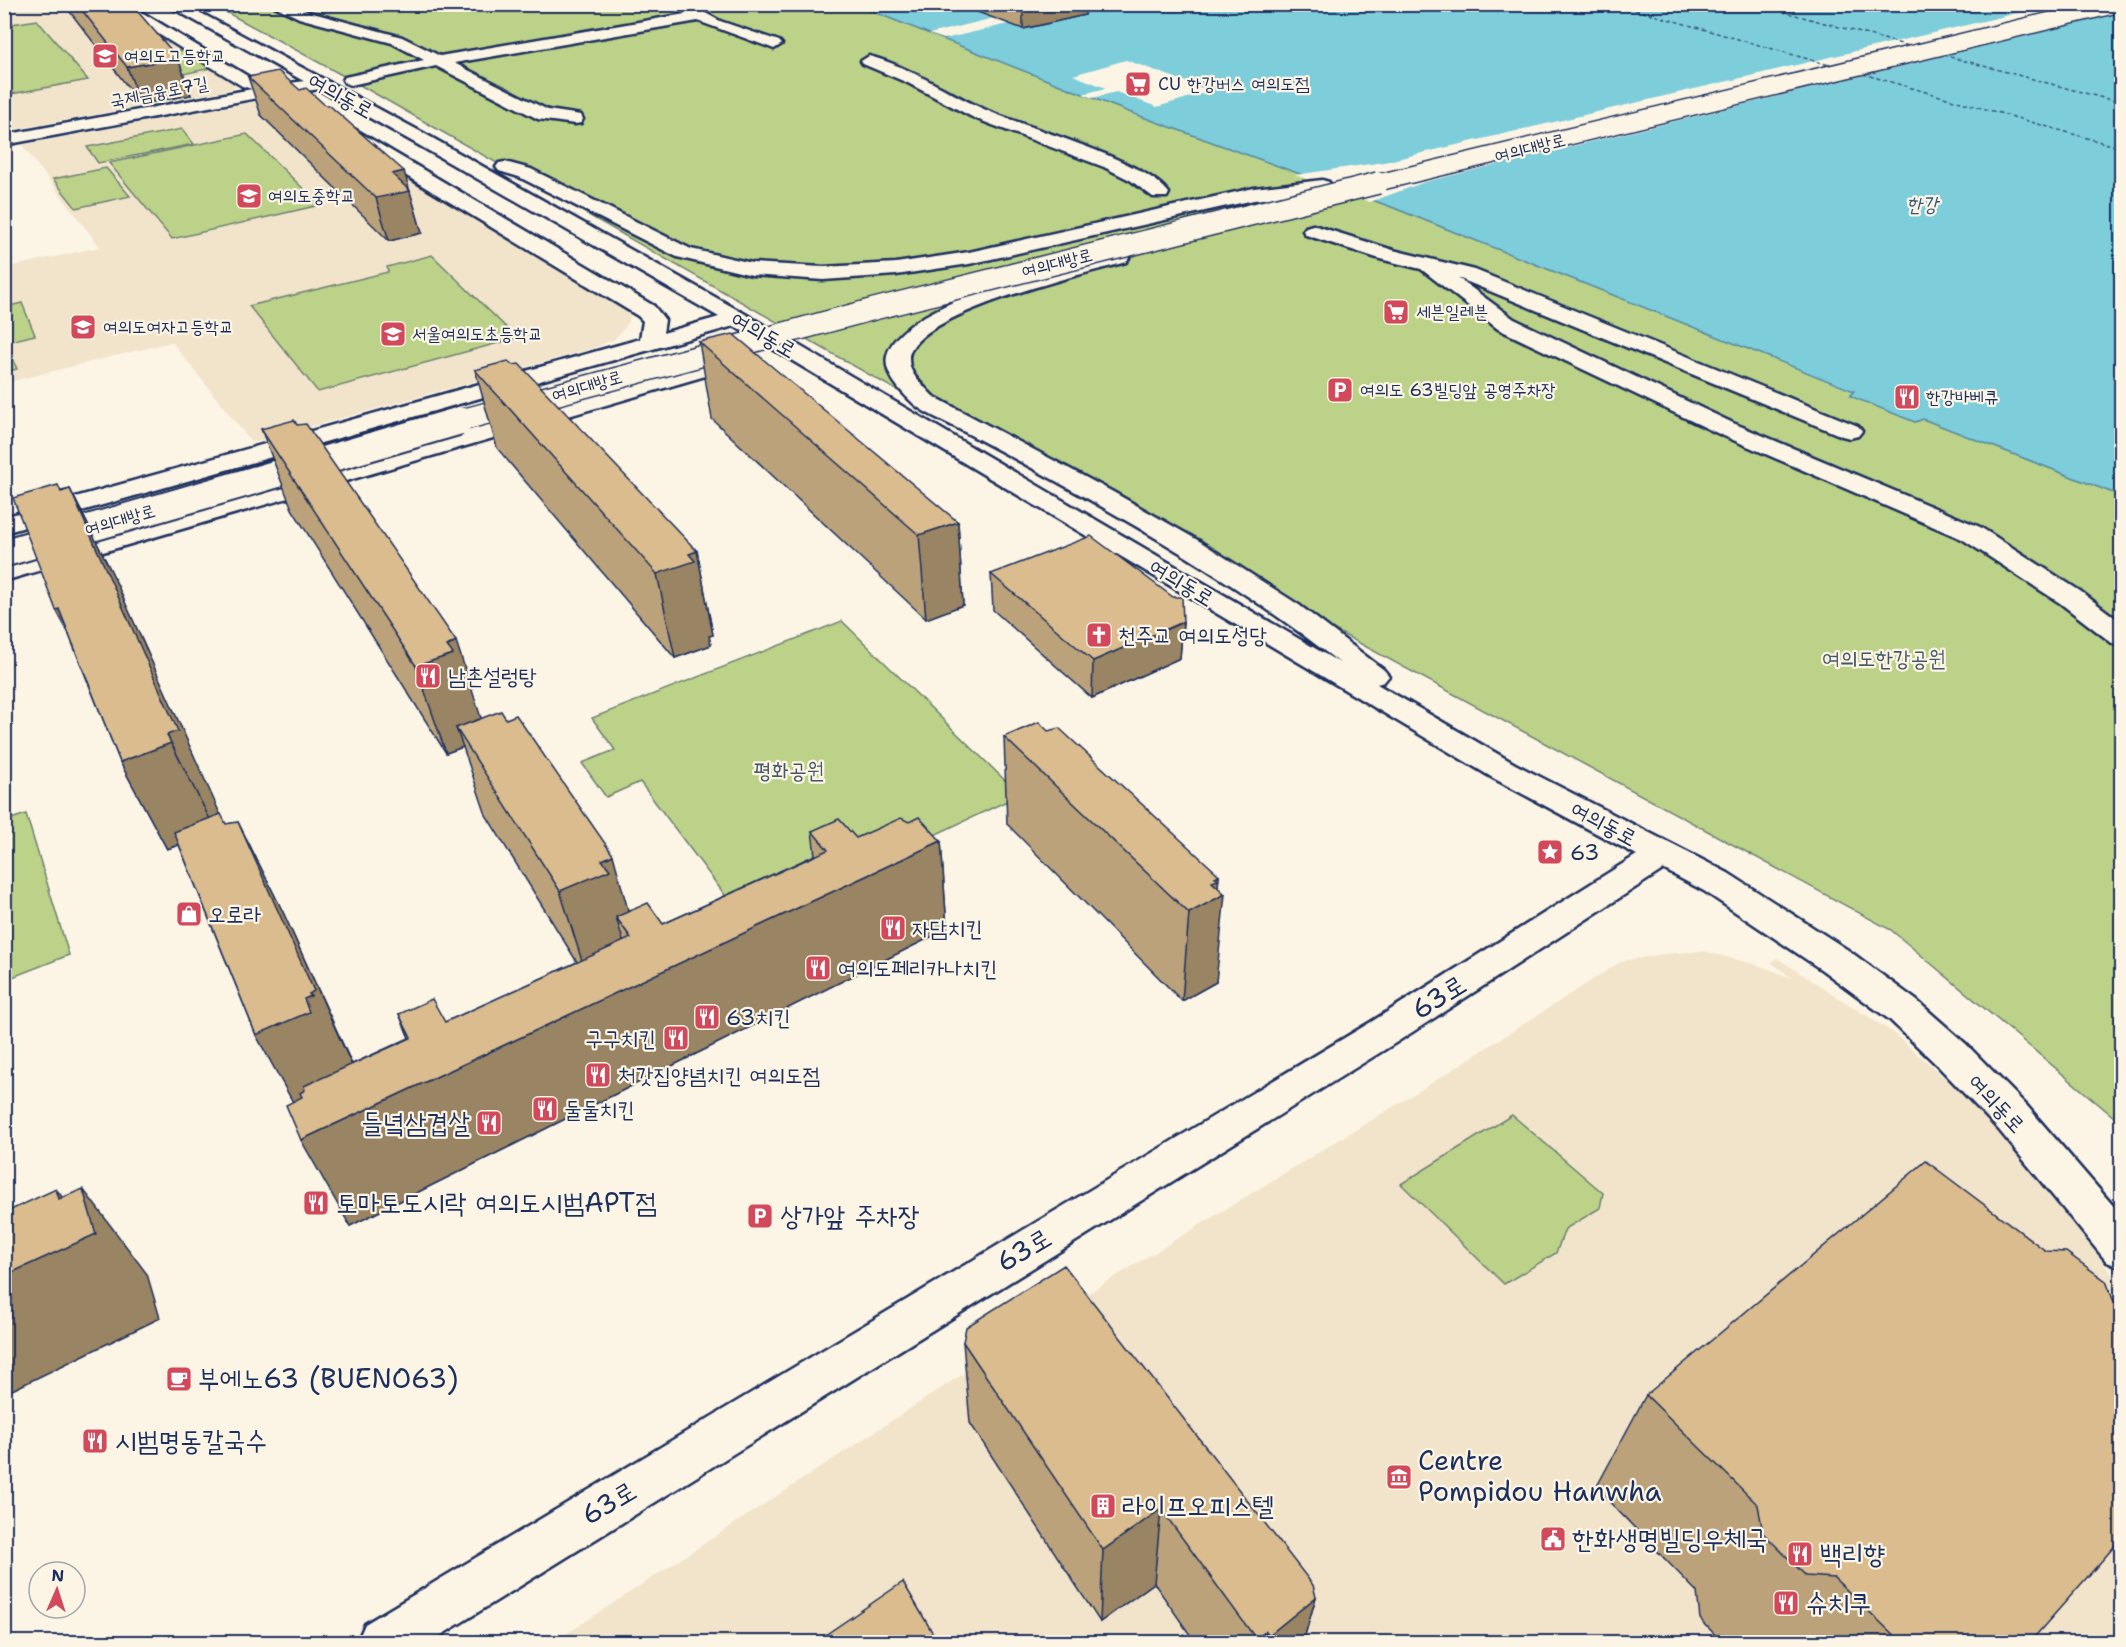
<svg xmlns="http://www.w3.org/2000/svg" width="2126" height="1647" viewBox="0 0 2126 1647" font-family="'Shantell Sans','Poor Story',sans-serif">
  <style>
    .built { fill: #f2e4cb }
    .green { fill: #bcd288; stroke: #6c8073; stroke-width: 1.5 }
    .water { fill: #7ecddb; stroke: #568ea9; stroke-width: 1.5 }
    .pier { fill: #fcf5e5 }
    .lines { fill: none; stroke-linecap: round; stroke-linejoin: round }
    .ferry { stroke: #34567d; stroke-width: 1.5; stroke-dasharray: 4 3; stroke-linecap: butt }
    .minor-casing { stroke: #1b2f5e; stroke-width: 5 }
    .major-casing { stroke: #1b2f5e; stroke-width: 5 }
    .minor { fill: #fcf5e5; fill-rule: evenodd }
    .major { fill: #fcf5e5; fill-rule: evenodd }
    .major-bridge-far2-casing { stroke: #1b2f5e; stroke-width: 19; stroke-linecap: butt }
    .major-bridge-far1-casing { stroke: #1b2f5e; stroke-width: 24; stroke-linecap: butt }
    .major-bridge-casing { stroke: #1b2f5e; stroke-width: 31; stroke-linecap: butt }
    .major-bridge-far2 { stroke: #fcf5e5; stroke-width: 16 }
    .major-bridge-far1 { stroke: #fcf5e5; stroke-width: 21 }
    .major-bridge { stroke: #fcf5e5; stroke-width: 27 }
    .wall { fill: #bba27a; stroke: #1b2f5e; stroke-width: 1.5 }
    .shaded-wall { fill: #998463; stroke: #1b2f5e; stroke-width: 1.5 }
    .building { fill: #dabc8e; stroke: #1b2f5e; stroke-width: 1.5 }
    .labels { text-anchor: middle; stroke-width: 4.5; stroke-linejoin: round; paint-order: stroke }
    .far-poi-label { font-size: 18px; fill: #1b2f5e; stroke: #fcf5e5; text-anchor: start }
    .far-street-label { font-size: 18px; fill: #1b2f5e; stroke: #fcf5e5 }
    .far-water-label { font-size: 20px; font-style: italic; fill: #34567d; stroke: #fcf5e5 }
    .street-label { font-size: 22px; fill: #1b2f5e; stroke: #fcf5e5 }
    .poi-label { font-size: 22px; fill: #1b2f5e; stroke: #fcf5e5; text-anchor: start }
    .park-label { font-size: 22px; fill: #435868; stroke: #fcf5e5 }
    .near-street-label { font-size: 27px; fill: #1b2f5e; stroke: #fcf5e5 }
    .near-poi-label { font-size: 27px; fill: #1b2f5e; stroke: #fcf5e5; text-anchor: start }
  </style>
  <rect width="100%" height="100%" fill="#fcf5e5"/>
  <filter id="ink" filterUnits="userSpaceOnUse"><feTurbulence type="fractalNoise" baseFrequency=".0167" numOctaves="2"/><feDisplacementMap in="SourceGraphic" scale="12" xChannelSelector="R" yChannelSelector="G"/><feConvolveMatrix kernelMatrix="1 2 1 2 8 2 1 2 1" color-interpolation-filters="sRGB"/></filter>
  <g filter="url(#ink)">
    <!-- built -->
    <g class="built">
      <polygon points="32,4 119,5 243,83 229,90 5,131 4,9"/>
      <polygon points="257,101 283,103 625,309 630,315 629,322 615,339 594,348 252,443 172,342 5,383 4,268 100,247 22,145"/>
      <polygon points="1703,951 1758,965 1792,978 1771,962 1777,958 1892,1032 1933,1067 1994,1125 2065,1209 2121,1287 2121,1642 554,1642 1059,1311 1422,1089 1622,961 1663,954"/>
    </g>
    <!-- green -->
    <g class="green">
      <polygon points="213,5 856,5 1129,112 1389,206 1855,391 1851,396 1915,422 1923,419 2121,496 2121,1123 1891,930 1007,453 351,80"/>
      <polygon points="37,20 88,80 5,95 5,25"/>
      <polygon points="188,49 216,67 174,76 148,57"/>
      <polygon points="182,129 194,144 98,163 87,147"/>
      <polygon points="247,134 320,205 172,239 109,163"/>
      <polygon points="106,168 130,196 76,208 53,179"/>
      <polygon points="432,255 517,338 318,392 249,306 388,272 387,267"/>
      <polygon points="22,303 35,335 6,342 17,369 5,372 5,307"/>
      <polygon points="842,621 1020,795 746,923 640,782 606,797 582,763 615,750 592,718"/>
      <polygon points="26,814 69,955 5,980 5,821"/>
      <polygon points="1512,1115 1603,1193 1600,1208 1565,1229 1556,1253 1504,1284 1401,1184"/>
    </g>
    <!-- water -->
    <polygon class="water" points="856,5 2121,5 2121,496 1923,419 1915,422 1850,396 1854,391 1389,206 1129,112"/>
    <!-- pier -->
    <g class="pier">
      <polygon points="2052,5 2121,5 2121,13 1425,182 1370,202 1295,175 1384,162"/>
      <polygon points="994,18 1008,24 944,39 929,34"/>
      <polygon points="1126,60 1211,91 1157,107 1116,92 1092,98 1083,94 1106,88 1073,75"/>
    </g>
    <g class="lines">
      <!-- ferry -->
      <g class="ferry">
        <polyline points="1615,4 1829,65"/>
        <polyline points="1755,4 1909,46"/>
        <polyline points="1943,55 2122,103"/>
        <polyline points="1863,74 2122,148"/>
      </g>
      <defs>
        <g id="minor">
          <polygon points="110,4 128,4 254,80 274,85 321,79 329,84 321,89 274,95 4,145 4,135 252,89 242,86"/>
          <polygon points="270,4 291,4 309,12 402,37 440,56 685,14 676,9 675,4 689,4 720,21 779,41 782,44 774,49 769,47 698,21 454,63 548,110 581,115 583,119 581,123 575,124 538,119 436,66 351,85 345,83 343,80 345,77 424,60 392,43 299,18"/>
          <path d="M 869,56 C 911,67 947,93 986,110 C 1027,128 1146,160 1169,193 L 1167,197 L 1153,197 L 1130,180 L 1104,167 L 974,118 L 908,83 L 863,64 L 861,61 Z"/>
          <polygon points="1313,225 1393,250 1475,270 1858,426 1862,431 1858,436 1850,438 1842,436 1458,278 1514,319 1733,423 1980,527 2080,591 2122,623 2122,645 2112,643 2060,603 1962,539 1717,433 1498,329 1421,269 1380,259 1306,235 1303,231 1306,227"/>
          <polygon points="1663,842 1675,846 1680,854 1675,862 1397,1042 430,1642 357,1642 365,1624 1371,1022 1651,846"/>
        </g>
        <g id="major">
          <path d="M 165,4 L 184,4 L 427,135 L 745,314 L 1340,663 C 1251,593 1154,535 1054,480 C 1021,462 988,444 955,427 C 942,420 926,414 915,405 C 903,394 883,374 887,356 C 899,301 1068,265 1119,252 L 1126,254 L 1129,258 L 1126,262 C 1089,273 908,314 909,359 C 909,375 923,385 933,396 L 1113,492 L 1201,542 L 1299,605 L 1384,670 L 1389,676 L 1384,682 L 1377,684 L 1515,764 L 1728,873 L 1848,950 L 1916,1000 L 1966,1044 L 2027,1106 L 2122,1216 L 2122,1268 L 2107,1262 L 1999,1130 L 1938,1066 L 1890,1020 L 1822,970 L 1704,891 L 1493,778 L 734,326 L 4,533 L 4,517 L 640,339 L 643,321 L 638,316 L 342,137 L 339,133 L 342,129 L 354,129 L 654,306 L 665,320 L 663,333 L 719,317 L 415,143 Z"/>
          <polygon points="505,162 531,169 691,249 752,263 823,267 896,263 969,252 1254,188 1322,180 1329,182 1331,186 1329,190 1322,192 1254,200 969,264 896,275 823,280 752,275 677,257 519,177 499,171 496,167 499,163"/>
          <polygon points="744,346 752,348 755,353 752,358 719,372 4,581 4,564 703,362"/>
        </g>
      </defs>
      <!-- minor casing -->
      <use href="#minor" class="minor-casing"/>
      <!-- major casing -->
      <use href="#major" class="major-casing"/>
      <!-- minor -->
      <use href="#minor" class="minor"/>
      <!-- major -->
      <use href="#major" class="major"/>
      <defs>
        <polyline id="major-bridge-far2" points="1372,184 2119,4"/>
        <polyline id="major-bridge-far1" points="454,422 878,308 1378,183"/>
        <polyline id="major-bridge" points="4,553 459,421"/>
      </defs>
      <!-- major-bridge-far2 casing -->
      <use href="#major-bridge-far2" class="major-bridge-far2-casing"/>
      <!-- major-bridge-far1 casing -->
      <use href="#major-bridge-far1" class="major-bridge-far1-casing"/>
      <!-- major-bridge casing -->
      <use href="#major-bridge" class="major-bridge-casing"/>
      <!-- major-bridge-far2 -->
      <use href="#major-bridge-far2" class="major-bridge-far2"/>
      <!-- major-bridge-far1 -->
      <use href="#major-bridge-far1" class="major-bridge-far1"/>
      <!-- major-bridge -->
      <use href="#major-bridge" class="major-bridge"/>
    </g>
    <!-- wall -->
    <g class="wall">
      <polygon points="64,4 131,4 191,95 141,104"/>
      <polygon points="972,4 1085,4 1085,15 1023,29 972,10"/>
      <polygon points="248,77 409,189 422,233 389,241 261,115"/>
      <polygon points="699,342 958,522 963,605 926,619 712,419"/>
      <polygon points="475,370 697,551 713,635 709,636 711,645 675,658 497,448"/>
      <polygon points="261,429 628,912 663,924 815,855 812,831 856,838 941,841 947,929 350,1226 293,1101 256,1035 179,845 167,849 120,762 69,635 61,491 70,489 111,571 220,815 226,824 238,822 282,910 352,1064 409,1038 399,1014 445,1022 577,962 486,815 463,747 446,753 292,509"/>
      <polygon points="991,574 1183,622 1180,658 1092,698 993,610"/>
      <polygon points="1004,737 1219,875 1218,887 1216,982 1182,1001 1007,824"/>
      <polygon points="963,1342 1316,1597 1303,1642 1195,1642 1154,1583 1100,1622 970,1423"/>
      <polygon points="1646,1395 2030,1642 1722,1642 1700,1619 1697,1592 1596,1488"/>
    </g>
    <!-- shaded-wall -->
    <g class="shaded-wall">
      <polygon points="1052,4 1085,4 1085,15 1023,29 1023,11"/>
      <polygon points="178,58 191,95 141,104 127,67"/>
      <polygon points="404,171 422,233 389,241 376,198 392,174"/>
      <polygon points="70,489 111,571 222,818 211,822 167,735"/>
      <polygon points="958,522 963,605 926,619 919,535"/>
      <polygon points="697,551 713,635 709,636 711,645 675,658 657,574 689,554"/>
      <polygon points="59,609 102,695 56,610"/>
      <polygon points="1183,622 1180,658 1092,698 1093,661"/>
      <polygon points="456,641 484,727 456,728 463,747 446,753 416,666"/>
      <polygon points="171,743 216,831 167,849 120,762"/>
      <polygon points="238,822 282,910 358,1079 304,1122 256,1035 304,999"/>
      <polygon points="941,841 947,929 350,1226 301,1140"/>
      <polygon points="613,855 637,943 631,938 616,917 629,961 588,980 560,891 602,860"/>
      <polygon points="1219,875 1217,898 1225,894 1216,982 1182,1001 1189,913 1212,882 1215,877"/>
      <polygon points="56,1189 92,1235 83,1189 147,1274 160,1318 4,1394 4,1276 59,1199"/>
      <polygon points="1161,1509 1154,1583 1100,1622 1103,1550"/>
      <polygon points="1316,1597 1303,1642 1267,1642 1269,1635"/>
      <polygon points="1266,1631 1263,1642 1255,1642 1256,1639"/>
    </g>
    <!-- building -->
    <g class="building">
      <polygon points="77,4 131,4 178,58 127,67"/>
      <polygon points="1006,4 1052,4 1023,11"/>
      <polygon points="278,71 300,90 306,88 325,105 329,105 404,171 392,174 410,191 376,198 248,77"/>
      <polygon points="733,334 958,522 919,535 699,342"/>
      <polygon points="508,361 513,365 519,364 697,551 689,554 695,561 657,574 475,370"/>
      <polygon points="294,420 297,425 306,424 456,641 447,646 453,654 416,666 261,429"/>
      <polygon points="58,485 61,492 70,489 178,731 167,735 171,743 120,762 59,609 56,610 13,498"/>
      <polygon points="1091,536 1173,597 1182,597 1183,622 1093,661 991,574"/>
      <polygon points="501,711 506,719 516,715 613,855 602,860 610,870 560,891 456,728"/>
      <polygon points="1039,722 1048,731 1059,728 1219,875 1215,877 1218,880 1212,882 1225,894 1189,913 1004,737"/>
      <polygon points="221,814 226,824 238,822 314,991 309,994 311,996 304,999 309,1012 256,1035 174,832"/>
      <polygon points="919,817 941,841 301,1140 286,1105 302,1097 300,1093 305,1090 304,1086 411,1038 399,1014 432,999 445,1022 631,938 616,917 648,903 663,924 828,850 812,831 839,819 856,838 901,818 909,822"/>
      <polygon points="1926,1161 2046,1251 2066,1252 2106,1281 2114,1302 2121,1308 2121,1539 2030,1642 1901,1642 1834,1578 1806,1576 1763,1533 1758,1505 1646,1395"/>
      <polygon points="56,1189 59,1199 83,1189 96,1234 4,1276 4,1213"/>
      <polygon points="1064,1265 1313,1585 1316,1597 1269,1635 1266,1631 1256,1639 1161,1509 1103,1550 963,1342 966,1327"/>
      <polygon points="903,1582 938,1642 815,1642"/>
    </g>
  </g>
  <!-- icons -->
  <defs>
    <symbol id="school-square" viewBox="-11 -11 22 22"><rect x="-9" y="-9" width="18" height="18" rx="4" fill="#d1495b" stroke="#fcf5e5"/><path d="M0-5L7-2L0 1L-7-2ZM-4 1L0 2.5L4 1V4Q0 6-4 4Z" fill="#fff"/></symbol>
    <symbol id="supermarket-square" viewBox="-11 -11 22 22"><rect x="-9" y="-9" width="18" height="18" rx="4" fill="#d1495b" stroke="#fcf5e5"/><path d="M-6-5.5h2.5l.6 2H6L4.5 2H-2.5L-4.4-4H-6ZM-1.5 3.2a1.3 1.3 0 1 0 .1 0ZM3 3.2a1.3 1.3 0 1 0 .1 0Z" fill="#fff"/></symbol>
    <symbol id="parking-square" viewBox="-11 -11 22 22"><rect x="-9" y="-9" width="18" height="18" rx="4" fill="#d1495b" stroke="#fcf5e5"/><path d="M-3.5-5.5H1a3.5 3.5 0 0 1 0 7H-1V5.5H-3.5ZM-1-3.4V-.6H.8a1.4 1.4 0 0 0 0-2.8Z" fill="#fff"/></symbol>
    <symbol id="restaurant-square" viewBox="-11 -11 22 22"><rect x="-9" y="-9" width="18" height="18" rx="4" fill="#d1495b" stroke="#fcf5e5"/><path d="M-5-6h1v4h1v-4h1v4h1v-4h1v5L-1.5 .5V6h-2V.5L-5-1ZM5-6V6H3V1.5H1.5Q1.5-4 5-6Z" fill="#fff"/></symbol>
    <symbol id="church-square" viewBox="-11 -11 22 22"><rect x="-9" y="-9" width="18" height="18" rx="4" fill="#d1495b" stroke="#fcf5e5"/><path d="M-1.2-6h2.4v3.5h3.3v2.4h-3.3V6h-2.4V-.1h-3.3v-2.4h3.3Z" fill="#fff"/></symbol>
    <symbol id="sight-square" viewBox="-11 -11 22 22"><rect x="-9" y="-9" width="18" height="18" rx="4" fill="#d1495b" stroke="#fcf5e5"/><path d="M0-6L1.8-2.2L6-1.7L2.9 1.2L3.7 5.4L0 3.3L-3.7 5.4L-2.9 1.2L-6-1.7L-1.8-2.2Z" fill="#fff"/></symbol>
    <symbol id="shop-square" viewBox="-11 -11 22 22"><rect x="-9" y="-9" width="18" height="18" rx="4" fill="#d1495b" stroke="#fcf5e5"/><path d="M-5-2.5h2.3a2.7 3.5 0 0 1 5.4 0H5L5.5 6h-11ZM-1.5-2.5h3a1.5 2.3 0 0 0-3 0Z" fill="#fff"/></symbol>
    <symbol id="cafe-square" viewBox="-11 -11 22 22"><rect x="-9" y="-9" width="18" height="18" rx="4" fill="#d1495b" stroke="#fcf5e5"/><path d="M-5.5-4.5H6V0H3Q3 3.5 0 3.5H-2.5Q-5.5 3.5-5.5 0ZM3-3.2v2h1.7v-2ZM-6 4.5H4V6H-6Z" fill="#fff"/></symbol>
    <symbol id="museum-square" viewBox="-11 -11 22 22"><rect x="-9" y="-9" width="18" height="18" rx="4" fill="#d1495b" stroke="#fcf5e5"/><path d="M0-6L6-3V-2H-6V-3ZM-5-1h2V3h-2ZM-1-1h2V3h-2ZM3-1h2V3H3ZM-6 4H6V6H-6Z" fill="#fff"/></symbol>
    <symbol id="building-square" viewBox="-11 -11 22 22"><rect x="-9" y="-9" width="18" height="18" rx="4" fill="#d1495b" stroke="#fcf5e5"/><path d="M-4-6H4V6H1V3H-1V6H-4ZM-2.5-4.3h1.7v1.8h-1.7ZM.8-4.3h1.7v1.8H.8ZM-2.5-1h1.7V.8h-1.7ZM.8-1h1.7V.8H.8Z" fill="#fff"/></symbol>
    <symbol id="civic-square" viewBox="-11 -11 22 22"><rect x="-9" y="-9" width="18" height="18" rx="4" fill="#d1495b" stroke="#fcf5e5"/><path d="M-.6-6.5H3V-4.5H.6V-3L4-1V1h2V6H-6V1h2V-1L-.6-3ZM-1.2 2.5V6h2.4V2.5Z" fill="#fff"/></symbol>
  </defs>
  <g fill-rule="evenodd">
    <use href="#school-square" x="90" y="41" width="30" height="30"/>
    <use href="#supermarket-square" x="1123" y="69" width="30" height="30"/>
    <use href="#school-square" x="234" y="181" width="30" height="30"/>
    <use href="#supermarket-square" x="1381" y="297" width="30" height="30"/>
    <use href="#school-square" x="68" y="312" width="30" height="30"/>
    <use href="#school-square" x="378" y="319" width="30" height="30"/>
    <use href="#parking-square" x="1325" y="375" width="30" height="30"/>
    <use href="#restaurant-square" x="1892" y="382" width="30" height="30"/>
    <use href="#church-square" x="1084" y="620" width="30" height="30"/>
    <use href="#restaurant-square" x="413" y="661" width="30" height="30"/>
    <use href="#sight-square" x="1535" y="837" width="30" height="30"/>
    <use href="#shop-square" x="174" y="899" width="30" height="30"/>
    <use href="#restaurant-square" x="878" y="913" width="30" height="30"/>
    <use href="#restaurant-square" x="803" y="953" width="30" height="30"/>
    <use href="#restaurant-square" x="692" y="1002" width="30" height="30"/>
    <use href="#restaurant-square" x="661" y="1023" width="30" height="30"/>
    <use href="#restaurant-square" x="583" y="1060" width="30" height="30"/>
    <use href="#restaurant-square" x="530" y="1094" width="30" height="30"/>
    <use href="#restaurant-square" x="474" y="1108" width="30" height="30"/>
    <use href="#restaurant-square" x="301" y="1188" width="30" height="30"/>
    <use href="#parking-square" x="745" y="1201" width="30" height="30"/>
    <use href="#cafe-square" x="164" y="1364" width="30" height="30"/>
    <use href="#restaurant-square" x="80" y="1426" width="30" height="30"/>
    <use href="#museum-square" x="1384" y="1462" width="30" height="30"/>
    <use href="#building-square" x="1088" y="1491" width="30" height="30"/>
    <use href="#civic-square" x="1538" y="1524" width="30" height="30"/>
    <use href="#restaurant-square" x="1785" y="1539" width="30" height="30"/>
    <use href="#restaurant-square" x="1771" y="1588" width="30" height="30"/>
  </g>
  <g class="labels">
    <!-- far-poi labels -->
    <g class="far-poi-label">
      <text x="124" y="62">여의도고등학교</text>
      <text x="1158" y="90">CU 한강버스 여의도점</text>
      <text x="268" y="202">여의도중학교</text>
      <text x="1416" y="318">세븐일레븐</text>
      <text x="103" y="333">여의도여자고등학교</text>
      <text x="412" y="340">서울여의도초등학교</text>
      <text x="1360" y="396">여의도 63빌딩앞 공영주차장</text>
      <text x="1926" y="403">한강바베큐</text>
    </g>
    <!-- far-street labels -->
    <g class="far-street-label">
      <text transform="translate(159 92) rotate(-11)" y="6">국제금융로7길</text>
      <text transform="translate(1530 148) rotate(-14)" y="6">여의대방로</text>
      <text transform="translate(1057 263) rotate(-14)" y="6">여의대방로</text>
      <text transform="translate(587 386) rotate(-16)" y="6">여의대방로</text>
      <text transform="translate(120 520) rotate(-16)" y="6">여의대방로</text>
    </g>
    <!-- far-water labels -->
    <g class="far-water-label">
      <text x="1922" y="211">한강</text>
    </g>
    <!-- street labels -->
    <g class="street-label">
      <text transform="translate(341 95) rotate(29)" y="8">여의동로</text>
      <text transform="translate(764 334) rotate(30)" y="8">여의동로</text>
      <text transform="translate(1182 582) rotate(31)" y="8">여의동로</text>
      <text transform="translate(1604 823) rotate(28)" y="8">여의동로</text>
      <text transform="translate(1997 1103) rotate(47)" y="8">여의동로</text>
    </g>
    <!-- poi labels -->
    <g class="poi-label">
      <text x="1118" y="643">천주교 여의도성당</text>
      <text x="448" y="684">남촌설렁탕</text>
      <text x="1570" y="860">63</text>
      <text x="208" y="922">오로라</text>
      <text x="912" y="936">자담치킨</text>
      <text x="838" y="976">여의도페리카나치킨</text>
      <text x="726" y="1025">63치킨</text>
      <text x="656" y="1046" text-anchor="end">구구치킨</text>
      <text x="618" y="1083">처갓집양념치킨 여의도점</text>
      <text x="564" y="1117">둘둘치킨</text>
    </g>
    <!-- park labels -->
    <g class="park-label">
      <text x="1884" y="666">여의도한강공원</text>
      <text x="789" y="778">평화공원</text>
    </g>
    <!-- near-street labels -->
    <g class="near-street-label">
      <text transform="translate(1439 997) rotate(-32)" y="9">63로</text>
      <text transform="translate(1024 1250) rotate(-31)" y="9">63로</text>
      <text transform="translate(609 1503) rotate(-31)" y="9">63로</text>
    </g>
    <!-- near-poi labels -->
    <g class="near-poi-label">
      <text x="470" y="1132" text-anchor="end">들녘삼겹살</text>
      <text x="336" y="1212">토마토도시락 여의도시범APT점</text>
      <text x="780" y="1225">상가앞 주차장</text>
      <text x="198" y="1388">부에노63 (BUENO63)</text>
      <text x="115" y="1450">시범명동칼국수</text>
      <text x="1418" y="1470">Centre<tspan x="1418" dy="31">Pompidou Hanwha</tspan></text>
      <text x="1122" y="1515">라이프오피스텔</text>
      <text x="1572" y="1548">한화생명빌딩우체국</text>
      <text x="1820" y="1563">백리향</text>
      <text x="1806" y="1612">슈치쿠</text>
    </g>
  </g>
  <!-- margin -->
  <rect width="2126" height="1647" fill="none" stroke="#fcf5e5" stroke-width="24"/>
  <rect x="12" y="12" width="2102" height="1623" fill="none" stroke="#1b2f5e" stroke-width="2" filter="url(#ink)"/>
  <!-- north arrow -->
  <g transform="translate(57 1590) rotate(3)"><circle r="28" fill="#fcf5e5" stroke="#a2a6af" stroke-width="1.5"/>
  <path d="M0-4.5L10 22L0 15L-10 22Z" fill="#d1495b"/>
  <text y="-9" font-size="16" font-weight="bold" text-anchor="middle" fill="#1b2f5e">N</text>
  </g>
</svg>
